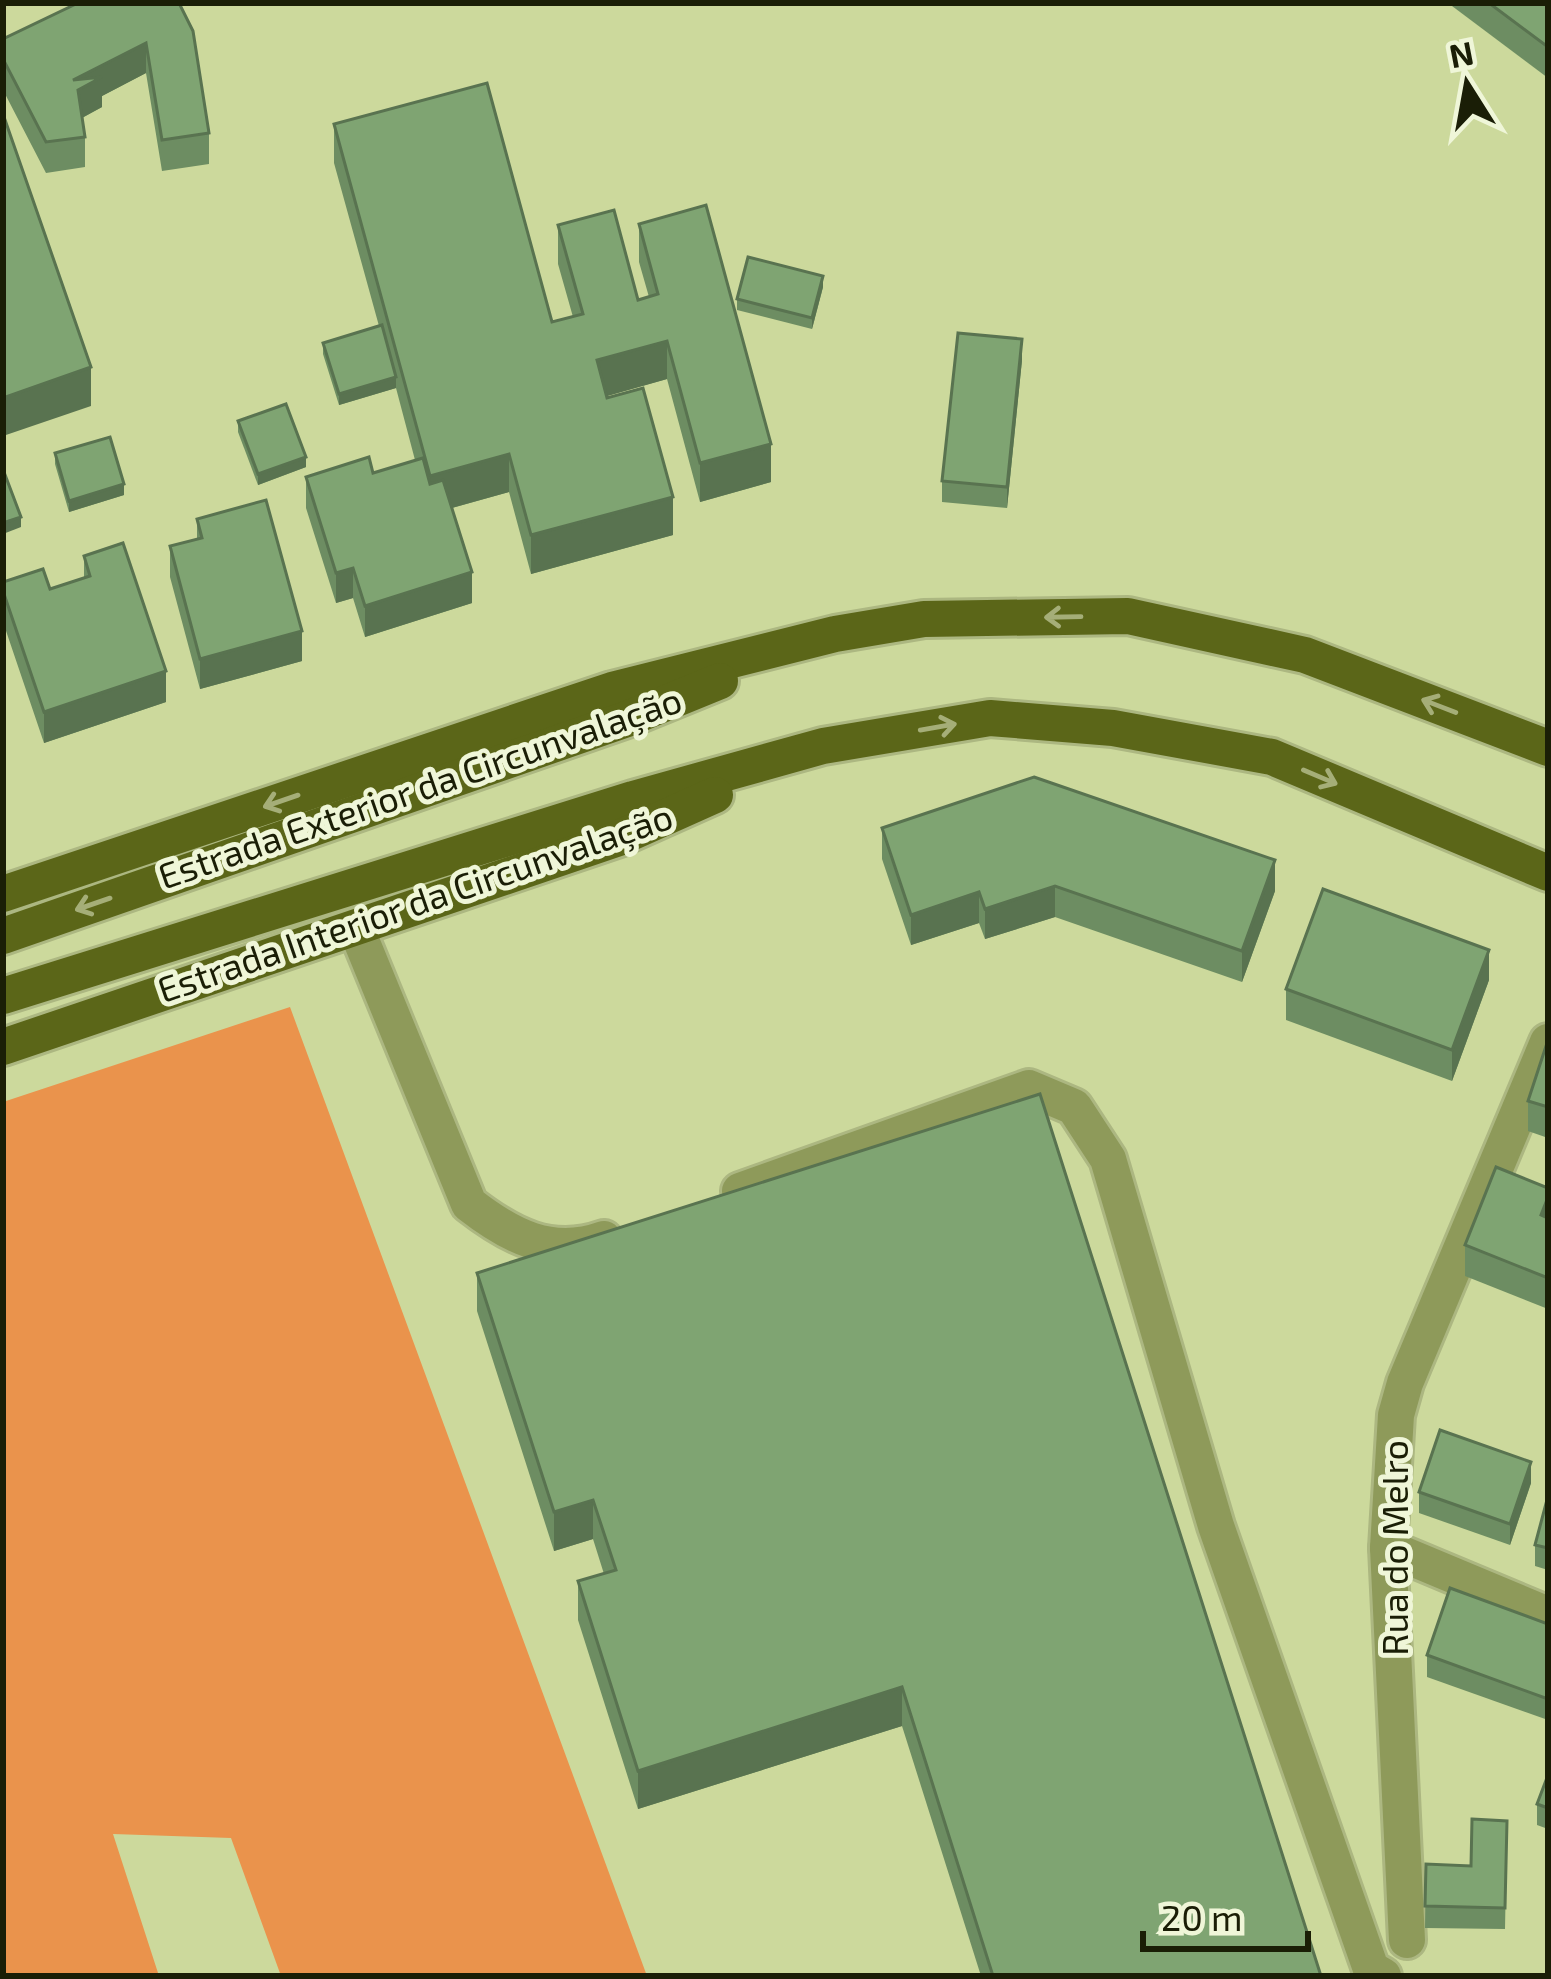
<svg xmlns="http://www.w3.org/2000/svg" width="1551" height="1979" viewBox="0 0 1551 1979" font-family="'Exo 2',sans-serif">
  <style>
    .green { fill: #ea934c }
    .lines { fill: none; stroke-linecap: round; stroke-linejoin: round }
    .minor-casing { stroke: #acb781; stroke-width: 42 }
    .major-casing { stroke: #acb781; stroke-width: 42 }
    .minor { stroke: #8e9a5a; stroke-width: 36 }
    .major { stroke: #5b6618; stroke-width: 36 }
    .wall { fill: #6d8d62 }
    .shaded-wall { fill: #597350 }
    .building { fill: #7fa472; stroke: #597350; stroke-width: 3 }
    .oneway { stroke: #a5ae78 }
    .labels { text-anchor: middle; stroke-width: 10; stroke-linejoin: round; paint-order: stroke }
    .street-label { font-size: 36px; fill: #1a1e06; stroke: #eff6d8 }
  </style>
  <rect width="100%" height="100%" fill="#ccd99c"/>
  <!-- green -->
  <polygon class="green" points="290,1007 647,1976 281,1976 231,1838 113,1834 159,1976 3,1976 3,1102"/>
  <g class="lines">
    <defs>
      <g id="minor">
        <path d="M 356,928 L 469,1204 C 510,1236 551,1258 604,1239"/>
        <polyline points="740,1191 1029,1088 1074,1107 1108,1159 1216,1526 1371,1969 1383,1976"/>
        <polyline points="1388,1548 1548,1615"/>
        <polyline points="1407,1940 1388,1548 1396,1415 1405,1383 1548,1042"/>
      </g>
      <g id="major">
        <polyline points="3,894 612,690 835,634 924,619 1128,616 1305,655 1548,748"/>
        <polyline points="3,936 627,719 720,681"/>
        <polyline points="3,996 633,799 823,746 990,718 1113,728 1272,757 1548,873"/>
        <polyline points="3,1047 619,838 715,795"/>
      </g>
    </defs>
    <!-- minor casing -->
    <use href="#minor" class="minor-casing"/>
    <!-- major casing -->
    <use href="#major" class="major-casing"/>
    <!-- minor -->
    <use href="#minor" class="minor"/>
    <!-- major -->
    <use href="#major" class="major"/>
  </g>
  <!-- wall -->
  <g class="wall">
    <polygon points="179,3 209,133 209,164 162,171 146,73 102,96 102,107 82,118 85,137 85,167 46,173 3,90 3,39"/>
    <polygon points="1448,3 1548,3 1548,78"/>
    <polygon points="334,124 552,322 573,317 558,264 558,225 638,300 649,297 639,262 639,224 771,482 700,502 667,379 606,396 673,535 531,574 509,492 452,508 472,603 365,637 353,598 336,603 306,508 306,477 373,473 415,460 396,388 339,405 323,354 323,343 379,326 334,163"/>
    <polygon points="823,287 812,329 737,310 737,299"/>
    <polygon points="1022,360 1007,508 942,502 942,481"/>
    <polygon points="238,421 306,467 258,485 238,432"/>
    <polygon points="55,453 124,495 69,512 55,464"/>
    <polygon points="197,519 302,661 200,689 170,577 170,546 197,539"/>
    <polygon points="84,556 166,702 44,743 3,622 3,582 50,589 84,578"/>
    <polygon points="882,828 1275,891 1242,982 1055,917 985,939 979,923 911,945 882,859"/>
    <polygon points="1489,980 1452,1081 1286,1020 1286,989"/>
    <polygon points="1548,1040 1548,1138 1528,1131 1528,1101"/>
    <polygon points="1548,1188 1548,1309 1465,1276 1465,1245"/>
    <polygon points="477,1273 1321,1976 981,1976 902,1726 638,1809 578,1620 578,1581 604,1574 593,1539 554,1551 477,1311"/>
    <polygon points="1531,1483 1510,1545 1419,1513 1419,1492"/>
    <polygon points="1548,1496 1548,1570 1535,1566 1535,1545"/>
    <polygon points="1548,1624 1548,1720 1427,1677 1427,1655"/>
    <polygon points="1548,1775 1548,1829 1537,1825 1537,1804"/>
    <polygon points="1507,1821 1505,1929 1425,1928 1426,1864 1471,1866"/>
  </g>
  <!-- shaded-wall -->
  <g class="shaded-wall">
    <polygon points="146,43 146,73 102,96 102,107 78,120 73,80"/>
    <polygon points="823,276 823,287 812,329 812,318"/>
    <polygon points="1022,339 1022,360 1007,508 1007,487"/>
    <polygon points="667,341 667,379 597,399 597,360"/>
    <polygon points="91,367 91,406 3,436 3,398"/>
    <polygon points="396,377 396,388 339,405 339,394"/>
    <polygon points="771,444 771,482 700,502 700,463"/>
    <polygon points="509,454 509,492 430,514 430,476"/>
    <polygon points="306,457 306,467 258,485 258,474"/>
    <polygon points="124,484 124,495 69,512 69,501"/>
    <polygon points="673,497 673,535 531,574 531,535"/>
    <polygon points="21,517 21,527 3,534 3,523"/>
    <polygon points="353,568 353,598 336,603 336,573"/>
    <polygon points="472,572 472,603 365,637 365,606"/>
    <polygon points="302,631 302,661 200,689 200,659"/>
    <polygon points="166,671 166,702 44,743 44,712"/>
    <polygon points="6,723 6,754 3,755 3,725"/>
    <polygon points="1275,860 1275,891 1242,982 1242,951"/>
    <polygon points="1055,886 1055,917 985,939 985,909"/>
    <polygon points="979,892 979,923 911,945 911,915"/>
    <polygon points="1489,950 1489,980 1452,1081 1452,1050"/>
    <polygon points="1548,1197 1548,1228 1541,1215"/>
    <polygon points="1531,1462 1531,1483 1510,1545 1510,1524"/>
    <polygon points="593,1500 593,1539 554,1551 554,1512"/>
    <polygon points="902,1687 902,1726 638,1809 638,1771"/>
  </g>
  <!-- building -->
  <g class="building">
    <polygon points="78,3 179,3 193,31 209,133 162,140 146,43 73,80 102,77 78,90 85,137 46,142 3,59 3,39"/>
    <polygon points="1489,3 1548,3 1548,47"/>
    <polygon points="487,83 552,322 583,314 558,225 614,210 638,300 658,294 639,224 706,205 771,444 700,463 667,341 597,360 607,398 643,388 673,497 531,535 509,454 430,476 334,124"/>
    <polygon points="3,114 91,367 3,398"/>
    <polygon points="748,257 823,276 812,318 737,299"/>
    <polygon points="382,325 396,377 339,394 323,343"/>
    <polygon points="958,333 1022,339 1007,487 942,481"/>
    <polygon points="286,404 306,457 258,474 238,421"/>
    <polygon points="110,437 124,484 69,501 55,453"/>
    <polygon points="369,457 373,473 423,458 430,484 443,480 472,572 365,606 353,568 336,573 306,477"/>
    <polygon points="4,472 21,517 3,523 3,473"/>
    <polygon points="266,500 302,631 200,659 170,546 202,538 197,519"/>
    <polygon points="123,543 166,671 44,712 3,591 3,582 43,569 50,589 90,576 84,556"/>
    <polygon points="1034,777 1275,860 1242,951 1055,886 985,909 979,892 911,915 882,828"/>
    <polygon points="1323,889 1489,950 1452,1050 1286,989"/>
    <polygon points="1548,1040 1548,1107 1528,1101"/>
    <polygon points="1040,1094 1321,1976 993,1976 902,1687 638,1771 578,1581 616,1570 593,1500 554,1512 477,1273"/>
    <polygon points="1496,1167 1548,1188 1548,1197 1541,1215 1548,1218 1548,1278 1465,1245"/>
    <polygon points="1440,1430 1531,1462 1510,1524 1419,1492"/>
    <polygon points="1548,1496 1548,1548 1535,1545"/>
    <polygon points="1450,1588 1548,1624 1548,1699 1427,1655"/>
    <polygon points="1548,1775 1548,1808 1537,1804"/>
    <polygon points="1472,1819 1507,1821 1505,1908 1425,1906 1426,1864 1471,1866"/>
  </g>
  <!-- one-way arrows -->
  <defs><path id="oneway-shaft" d="M-6 0H5M1.5-3L5.5 0L1.5 3" fill="none" stroke-width="1.6" stroke-linecap="round" stroke-linejoin="round" transform="scale(3)"/></defs>
  <g class="oneway">
    <use href="#oneway-shaft" transform="translate(1063 617) rotate(179)"/>
    <use href="#oneway-shaft" transform="translate(1439 706) rotate(-159)"/>
    <use href="#oneway-shaft" transform="translate(938 727) rotate(-10)"/>
    <use href="#oneway-shaft" transform="translate(1320 777) rotate(23)"/>
    <use href="#oneway-shaft" transform="translate(281 801) rotate(161)"/>
    <use href="#oneway-shaft" transform="translate(93 904) rotate(161)"/>
  </g>
  <g class="labels">
    <!-- street labels -->
    <g class="street-label">
      <text transform="translate(420 788) rotate(-19)" y="13">Estrada Exterior da Circunvalação</text>
      <text transform="translate(415 903) rotate(-19)" y="13">Estrada Interior da Circunvalação</text>
      <text transform="translate(1395 1548) rotate(-90)" y="13">Rua do Melro</text>
    </g>
  </g>
  <!-- border -->
  <rect width="1551" height="1979" fill="none" stroke="#1a1e06" stroke-width="12"/>
  <!-- north arrow -->
  <g transform="translate(1467 84) rotate(349)" stroke="#eff6d8" stroke-width="9" paint-order="stroke">
  <path d="M0-9L21 45L0 30L-21 45Z" fill="#1a1e06"/>
  <text y="-18" font-size="33" font-weight="bold" text-anchor="middle" fill="#1a1e06">N</text>
  </g>
  <!-- scale -->
  <path d="M1143 1931v18h165v-18" fill="none" stroke="#1a1e06" stroke-width="6"/>
  <text x="1161" y="1931" font-size="36" fill="#1a1e06" stroke="#eff6d8" stroke-width="9" paint-order="stroke">20 m</text>
</svg>
